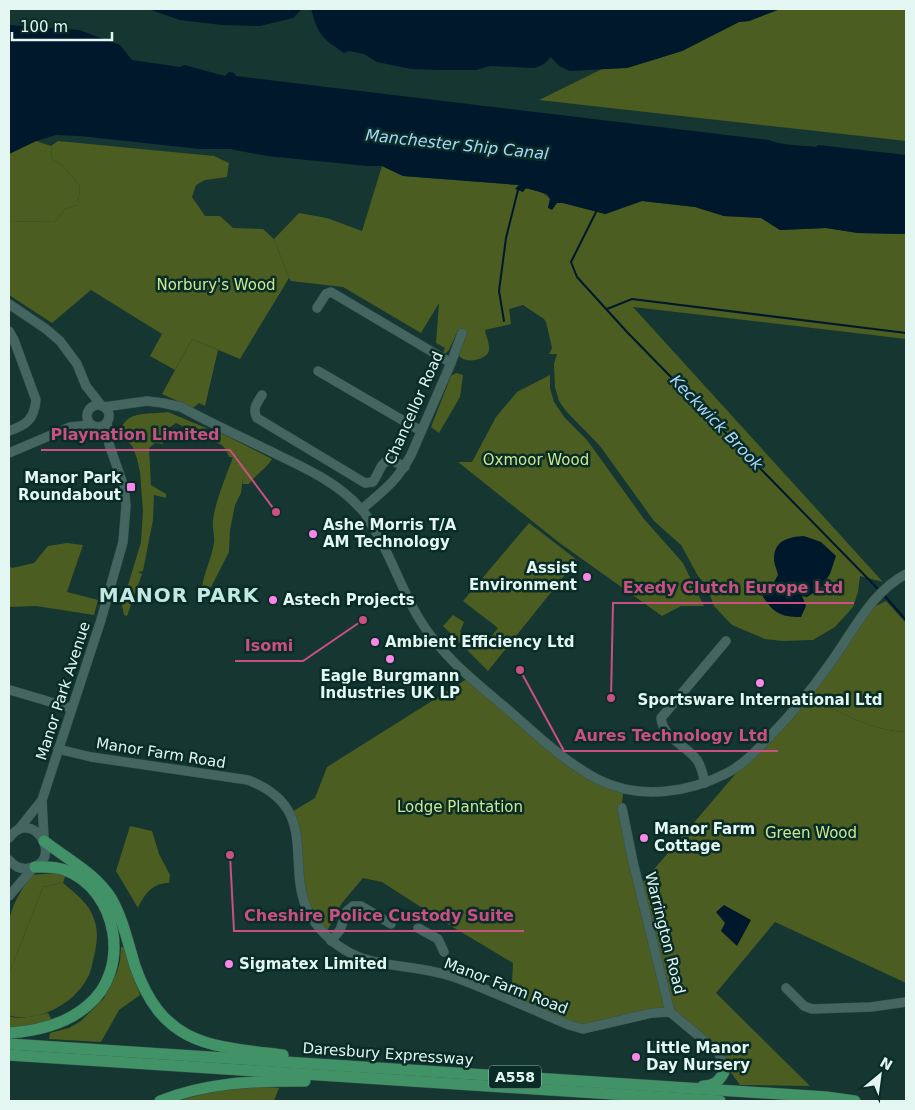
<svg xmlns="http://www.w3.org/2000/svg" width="915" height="1110" viewBox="0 0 915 1110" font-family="'DejaVu Sans',sans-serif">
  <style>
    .green { fill: #4b5d21 }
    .forest { fill: #4b5d20 }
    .water { fill: #00182c }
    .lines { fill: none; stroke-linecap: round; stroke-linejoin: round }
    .stream { stroke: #00182c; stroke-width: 2 }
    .minor-casing { stroke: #36514d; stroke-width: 10 }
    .major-casing { stroke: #36514d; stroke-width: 12 }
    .minor { stroke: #456660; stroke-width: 9 }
    .major { stroke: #419267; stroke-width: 11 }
    .poi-dot { fill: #f987e8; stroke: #0a2c27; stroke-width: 2 }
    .labels { text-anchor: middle; stroke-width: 5; stroke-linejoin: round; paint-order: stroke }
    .shield { fill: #0a2c27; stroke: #a2b9b5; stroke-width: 1 }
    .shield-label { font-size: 14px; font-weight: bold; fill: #e3f6f2 }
    .park-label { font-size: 15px; fill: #cce990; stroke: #0a2c27 }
    .street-label { font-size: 15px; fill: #e3f6f2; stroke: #0a2c27 }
    .poi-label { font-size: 15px; font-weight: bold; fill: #e3f6f2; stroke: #0a2c27; text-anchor: start }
    .water-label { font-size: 16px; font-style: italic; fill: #a9d7fc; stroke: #0a2c27 }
    .district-label { font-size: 20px; font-weight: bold; letter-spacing: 1px; fill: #c3e8e2; stroke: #0a2c27 }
    .leader { fill: none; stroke: #ca5081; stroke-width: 2 }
    .callout-dot { fill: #ca5081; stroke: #0a2c27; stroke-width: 2 }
    .callout-label { font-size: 16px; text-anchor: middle; font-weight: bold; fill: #ca5081; stroke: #0a2c27; stroke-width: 5; stroke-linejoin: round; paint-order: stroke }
  </style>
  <rect width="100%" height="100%" fill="#153631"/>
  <!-- green -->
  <g class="green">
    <polygon points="36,141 51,146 52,159 63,166 80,186 78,205 65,209 55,222 9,221 9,154"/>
    <path d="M 382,166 L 403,176 L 519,185 L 516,188 C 527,188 543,190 550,199 L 548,208 L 557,203 L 563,203 L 606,214 L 642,201 L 695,207 L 724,216 L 762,218 L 780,230 L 826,228 L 858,233 L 906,234 L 906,339 L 633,307 L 883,582 L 860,576 L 858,592 L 853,607 L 835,627 L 813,640 L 783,641 L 765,639 L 732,625 L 714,606 L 707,587 L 698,576 L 681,545 L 654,521 L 600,446 L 566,411 L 559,401 L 555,387 L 554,364 L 557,354 L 549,354 L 552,348 L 546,322 L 544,319 L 523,305 L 509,309 L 511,324 L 485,330 C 486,336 490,344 489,350 C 488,361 458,366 458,351 C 458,346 463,338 465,332 L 458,330 L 449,350 L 445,354 L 443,353 L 445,348 L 436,343 L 439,303 L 421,333 L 343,287 L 291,281 L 289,278 L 274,239 L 299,213 L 327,218 L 362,231 Z"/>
    <polygon points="192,339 218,350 205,406 199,403 193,408 162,394"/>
    <path d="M 233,457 L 240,458 L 248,468 L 243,478 L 241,493 L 235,505 L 230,530 L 229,552 L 206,597 L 201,595 C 202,576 211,561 214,543 C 215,536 212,528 213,520 C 216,499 226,477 233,457 Z"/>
    <polygon points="529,523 577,560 488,671 443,626 453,615 464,622 460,632 481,649 498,628 463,601"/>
    <path d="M 886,601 L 906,623 L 906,732 C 871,731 837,711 806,695 L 865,611 Z"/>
    <path d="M 130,826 L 152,831 L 159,854 L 170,875 L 169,883 C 153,883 145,893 138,908 L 116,871 Z"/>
    <path d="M 63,883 C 76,894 91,905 95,922 C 98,932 97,942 95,952 C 93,959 92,968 89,975 C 79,996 58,1011 35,1016 C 27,1017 17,1019 9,1015 L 9,974 L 43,887 Z"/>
  </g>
  <!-- forest -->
  <g class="forest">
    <polygon points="780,9 906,9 906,141 539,100 604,68 627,68 682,51 739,22 749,21"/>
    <polygon points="58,141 214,156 229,163 227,177 205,180 196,185 192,197 205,216 220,216 233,228 263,229 274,239 289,278 240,359 192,339 175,370 150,356 162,334 91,290 52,323 9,295 9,221 55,222 65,209 78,205 80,186 63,166 52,159 51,146"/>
    <polygon points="456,373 463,375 460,397 439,433 431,427 451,376"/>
    <polygon points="550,375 550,388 554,402 565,418 587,440 644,519 683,563 704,606 681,606 662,616 561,544 458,462 472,462 496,417 517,392"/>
    <path d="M 168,412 L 206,428 L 203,436 L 176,423 L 170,427 L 164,427 L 162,434 L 163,444 L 155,443 L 149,448 L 151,485 L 166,494 L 166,498 L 154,495 L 153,520 L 143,571 L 138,572 L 142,574 L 127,616 L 124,615 L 121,601 L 129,582 L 141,542 L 143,511 L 140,472 L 137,459 L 133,447 L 120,433 C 125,409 149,415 168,412 Z"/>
    <path d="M 213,429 L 272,459 C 266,469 256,474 249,484 L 243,484 L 243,478 L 247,468 L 240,458 L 229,457 C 223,439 217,447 209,437 Z"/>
    <polygon points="67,543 83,545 67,592 98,600 94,615 36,606 9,607 9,565 12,568 34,563 48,546"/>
    <path d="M 470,677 L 573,764 L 624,788 L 622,802 L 638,888 L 750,757 L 806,695 C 837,711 871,731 906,732 L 906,983 L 775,922 L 716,993 L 810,1086 L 740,1085 L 722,1060 L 670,1012 L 609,1024 L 569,1025 L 511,1001 L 513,963 L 441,920 L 382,882 L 363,878 L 342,903 L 325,935 L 303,900 L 290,813 L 315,798 L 327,767 Z"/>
    <path d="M 55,873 L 66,874 L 63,883 L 43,887 L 9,974 C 9,957 7,939 9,922 C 11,906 22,888 32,875 Z"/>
    <polygon points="121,947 125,947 140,995 119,1010 101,1042 49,1039 50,1033 69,1028 81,1021 104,998 117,972 120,961"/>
    <path d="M 48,1013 L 52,1020 L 34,1025 L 9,1028 L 9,1016 C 20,1021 36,1015 48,1013 Z"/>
    <polygon points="254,1086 279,1088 274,1101 178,1101 209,1092"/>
  </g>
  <!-- water -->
  <g class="water">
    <polygon points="148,9 302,9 293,18 260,26 222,25 180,20"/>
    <path d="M 311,9 L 780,9 L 749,21 L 739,22 L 682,51 L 627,68 L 570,71 L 559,66 L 551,57 L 544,64 L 535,68 L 490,66 L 476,70 L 438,70 L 411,69 L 377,62 L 364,54 L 349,51 L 344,53 C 321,37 319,36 311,9 Z"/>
    <path d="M 9,25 L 79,30 L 120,45 L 132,60 L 180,67 L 184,65 L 225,76 L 229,72 L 234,73 L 236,76 L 769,140 C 783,146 800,145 816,147 L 818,145 L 906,155 L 906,234 L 858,233 L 826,228 L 780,230 L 761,218 L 724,216 L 695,207 L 642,201 L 605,214 L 563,203 L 557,203 L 552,210 L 548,208 L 550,199 L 547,194 L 526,188 L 523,192 L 515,189 L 519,185 L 403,176 L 382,166 L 367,166 L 267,156 L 230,149 L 200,149 L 80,136 L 56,135 L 36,141 L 9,154 Z"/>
    <path d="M 804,536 L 821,542 L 836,556 L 830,574 L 821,588 L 807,597 L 802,596 L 806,606 L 801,617 C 778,617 772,611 760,592 L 765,584 L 774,582 L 778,575 C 777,570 774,564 774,559 C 774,540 789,537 804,536 Z"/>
    <polygon points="724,905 751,920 737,946 721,931 725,923 716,912"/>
  </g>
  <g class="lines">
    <!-- stream -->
    <g class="stream">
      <polyline points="596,212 571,262 577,277 627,332 880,591"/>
      <polyline points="607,309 632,299 906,333"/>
      <polyline points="504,321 499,291 506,238 518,190"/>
      <polyline points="883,594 906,620"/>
    </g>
    <defs>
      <g id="minor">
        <polyline points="9,304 46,329 60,341 77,364 86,386 101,405"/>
        <polyline points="317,308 326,294 331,292 451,363"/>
        <path d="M 9,331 L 14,340 L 36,400 C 34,420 26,425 9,431"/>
        <polyline points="318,371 421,431"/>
        <path d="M 262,395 C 257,403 252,409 257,418 L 365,483 L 373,482 C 384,464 382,453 405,467"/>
        <circle cx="98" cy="416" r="11"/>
        <path d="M 104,407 L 147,401 L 163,403 L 181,407 C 212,424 246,439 278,455 C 307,469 338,483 360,508 C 365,512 368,518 371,524 C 391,554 401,590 420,620 C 441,655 475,682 506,708 C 535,733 564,762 599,780 C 640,800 688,793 727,773 C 743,765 756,751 768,738 C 796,710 820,679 842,646 C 860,619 876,590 906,574"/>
        <polyline points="9,453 70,427 91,425"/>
        <path d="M 362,509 C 384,490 397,481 411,455 L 451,363 L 462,333"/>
        <polyline points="10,690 71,708"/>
        <path d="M 58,749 L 91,757 L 248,780 C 328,811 277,874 316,924 C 356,975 401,959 454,977 C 492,991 531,1009 569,1025 L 583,1029 L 652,1013 L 670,1012"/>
        <path d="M 705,783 C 703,776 702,767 697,760 C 686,745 663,738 661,718 L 726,641"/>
        <polyline points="622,808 633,862 670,1012 718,1052 722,1060 724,1072"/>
        <polyline points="18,830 42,800"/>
        <path d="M 9,838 C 33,805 66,862 29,868 C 21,870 14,866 9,860"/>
        <polyline points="44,839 42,800 101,620 123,542 126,506 124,487 109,444 107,423"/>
        <polyline points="9,896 33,868"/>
        <polyline points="418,928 438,939 444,952"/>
        <polyline points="331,941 340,930 347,911 353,906 361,906 391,924"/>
        <polyline points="786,988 804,1006 812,1009 871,1007 906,1002"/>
        <polyline points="718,1052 735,1046"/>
      </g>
      <g id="major">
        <path d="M 44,841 C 67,859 95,873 111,898 C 123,919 128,943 135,966 C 163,1046 210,1046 283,1055"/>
        <path d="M 9,1033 C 37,1031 65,1025 87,1006 C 132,970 118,890 65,870 C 55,866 45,867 35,867"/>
        <polyline points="9,1044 826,1097 855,1101"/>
        <polyline points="9,1055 720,1101"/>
        <path d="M 703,1086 C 713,1086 719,1082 724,1072"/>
        <path d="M 160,1101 C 208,1082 253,1081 305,1081"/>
      </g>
    </defs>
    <!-- minor casing -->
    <use href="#minor" class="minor-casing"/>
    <!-- major casing -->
    <use href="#major" class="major-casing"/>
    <!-- minor -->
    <use href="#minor" class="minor"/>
    <!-- major -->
    <use href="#major" class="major"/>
  </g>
  <!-- markers -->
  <g class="poi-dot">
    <rect x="126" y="482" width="10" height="10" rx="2.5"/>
    <circle cx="313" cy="534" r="5"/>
    <circle cx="587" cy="577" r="5"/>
    <circle cx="273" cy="600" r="5"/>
    <circle cx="375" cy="642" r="5"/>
    <circle cx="390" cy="659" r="5"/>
    <circle cx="760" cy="683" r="5"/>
    <circle cx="644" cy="838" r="5"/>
    <circle cx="229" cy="964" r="5"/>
    <circle cx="636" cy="1057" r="5"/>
  </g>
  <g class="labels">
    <!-- shield labels -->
    <rect class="shield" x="489" y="1065.5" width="52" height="23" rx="4"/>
    <g class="shield-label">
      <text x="515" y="1082">A558</text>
    </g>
    <!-- park labels -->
    <g class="park-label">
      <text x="216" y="290">Norbury's Wood</text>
      <text x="536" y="465">Oxmoor Wood</text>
      <text x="460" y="812">Lodge Plantation</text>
      <text x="811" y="838">Green Wood</text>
    </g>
    <!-- street labels -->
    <g class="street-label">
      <text transform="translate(414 408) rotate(-66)" y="5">Chancellor Road</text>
      <text transform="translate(63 691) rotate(-72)" y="5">Manor Park Avenue</text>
      <text transform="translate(161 753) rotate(9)" y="5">Manor Farm Road</text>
      <text transform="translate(665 933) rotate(76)" y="5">Warrington Road</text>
      <text transform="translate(506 986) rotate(21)" y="5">Manor Farm Road</text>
      <text transform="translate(388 1054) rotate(4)" y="5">Daresbury Expressway</text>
    </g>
    <!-- poi labels -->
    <g class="poi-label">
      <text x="121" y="483" text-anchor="end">Manor Park<tspan x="121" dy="17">Roundabout</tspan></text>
      <text x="323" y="530">Ashe Morris T/A<tspan x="323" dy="17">AM Technology</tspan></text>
      <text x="577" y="573" text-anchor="end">Assist<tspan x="577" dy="17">Environment</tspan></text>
      <text x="283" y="605">Astech Projects</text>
      <text x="385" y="647">Ambient Efficiency Ltd</text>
      <text x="390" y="681" text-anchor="middle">Eagle Burgmann<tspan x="390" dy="17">Industries UK LP</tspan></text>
      <text x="760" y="705" text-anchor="middle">Sportsware International Ltd</text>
      <text x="654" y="834">Manor Farm<tspan x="654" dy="17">Cottage</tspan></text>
      <text x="239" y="969">Sigmatex Limited</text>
      <text x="646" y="1053">Little Manor<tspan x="646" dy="17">Day Nursery</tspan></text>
    </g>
    <!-- water labels -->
    <g class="water-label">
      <text transform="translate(457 144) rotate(6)" y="6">Manchester Ship Canal</text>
      <text transform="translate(717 422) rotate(46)" y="6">Keckwick Brook</text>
    </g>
    <!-- district labels -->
    <g class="district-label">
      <text x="179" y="602">MANOR PARK</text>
    </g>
  </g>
  <!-- callouts -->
  <path class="leader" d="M276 512L230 450H41M611 698L613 603H854M363 620L303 661H235M520 670L564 751H778M230 855L234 931H524"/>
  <g class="callout-dot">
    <circle cx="276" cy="512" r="5"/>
    <circle cx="611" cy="698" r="5"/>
    <circle cx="363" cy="620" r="5"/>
    <circle cx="520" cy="670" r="5"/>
    <circle cx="230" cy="855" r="5"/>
  </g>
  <g class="callout-label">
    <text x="135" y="440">Playnation Limited</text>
    <text x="733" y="593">Exedy Clutch Europe Ltd</text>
    <text x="269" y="651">Isomi</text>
    <text x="671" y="741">Aures Technology Ltd</text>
    <text x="379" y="921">Cheshire Police Custody Suite</text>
  </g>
  <!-- border -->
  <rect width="915" height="1110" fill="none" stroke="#e3f6f2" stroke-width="20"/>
  <!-- north arrow -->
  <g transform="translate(880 1075) rotate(29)" stroke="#0a2c27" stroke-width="4" paint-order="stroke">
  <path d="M0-4L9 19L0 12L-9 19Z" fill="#e3f6f2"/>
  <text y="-8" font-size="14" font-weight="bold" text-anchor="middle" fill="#e3f6f2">N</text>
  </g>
  <!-- scale -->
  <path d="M12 32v8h100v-8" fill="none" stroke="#e3f6f2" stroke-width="2.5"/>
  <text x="20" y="32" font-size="15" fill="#e3f6f2" stroke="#0a2c27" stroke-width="4" paint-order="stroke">100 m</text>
</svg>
